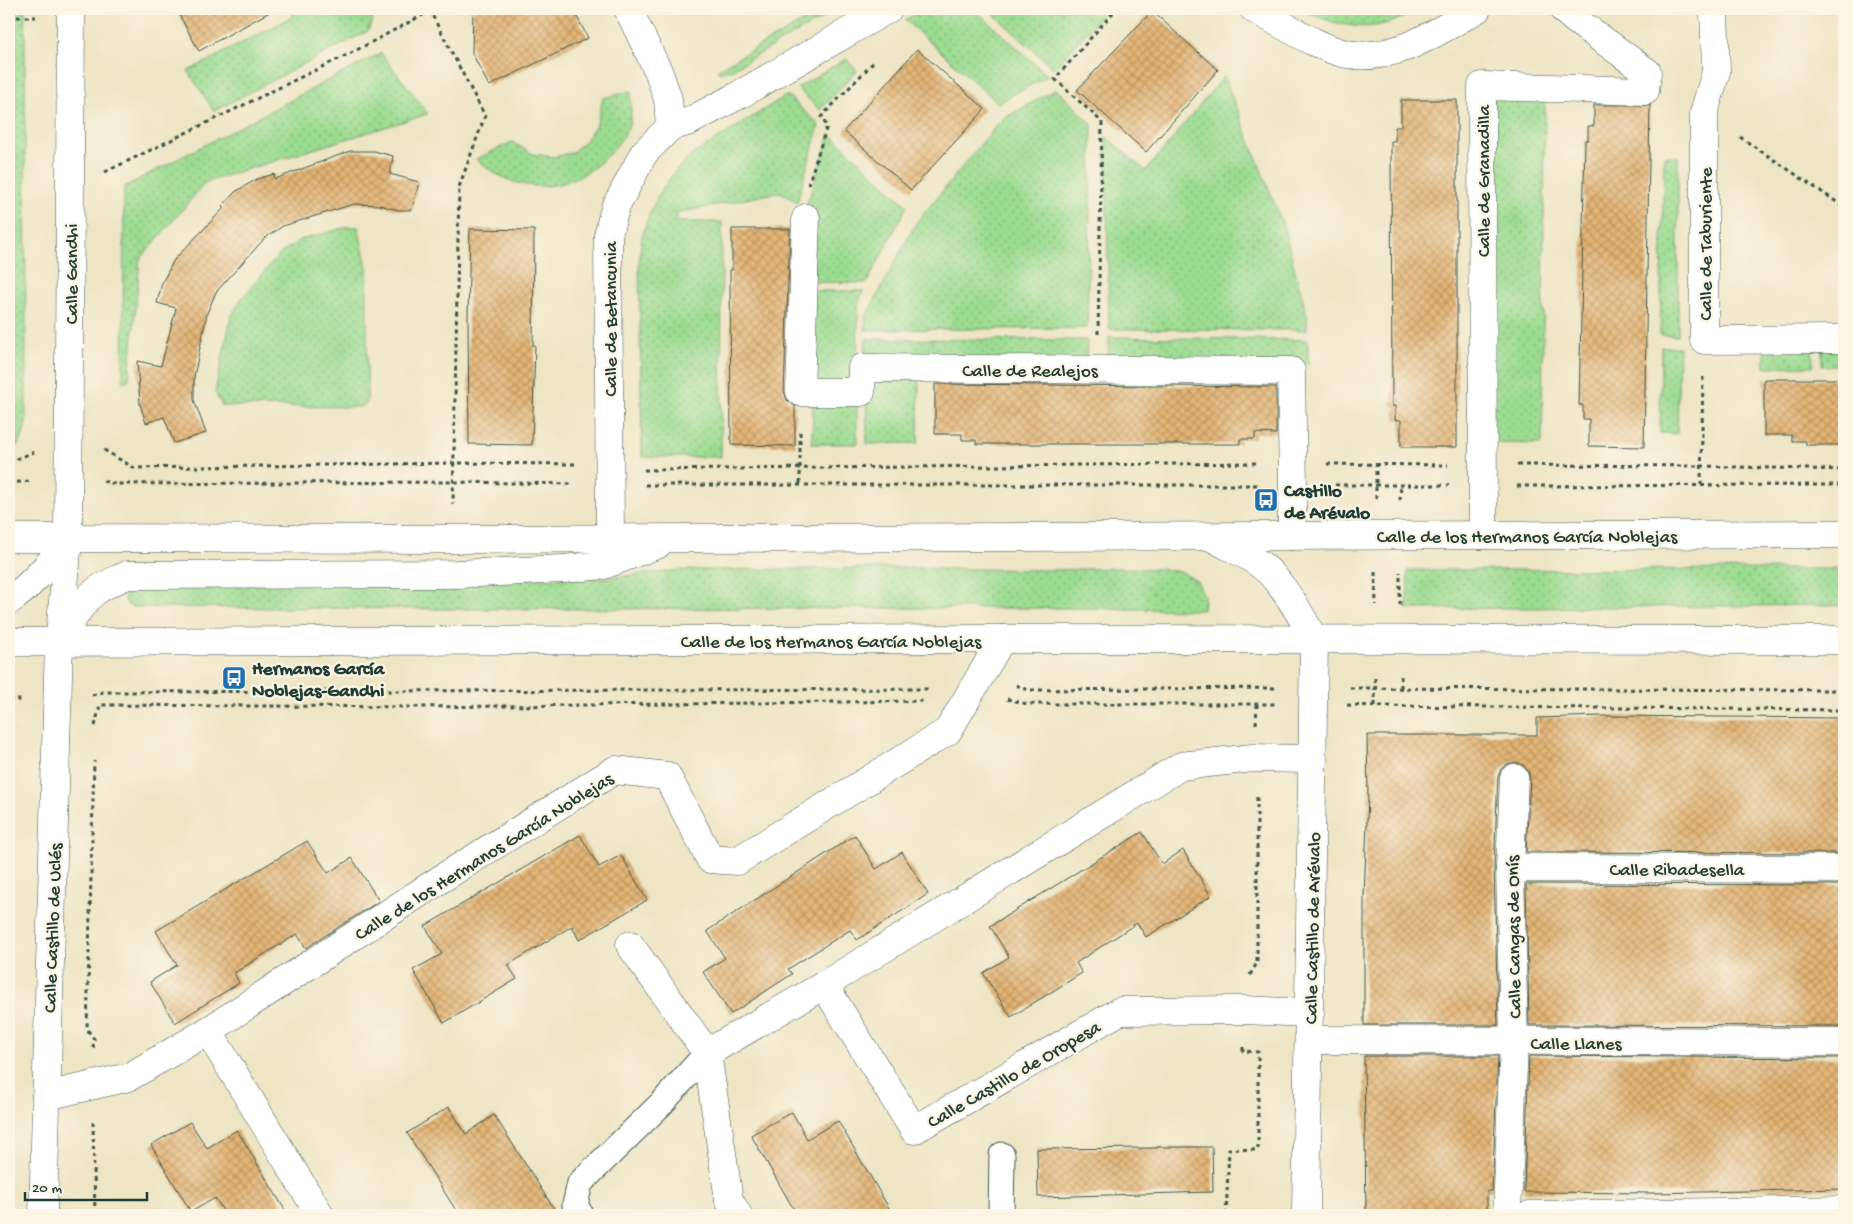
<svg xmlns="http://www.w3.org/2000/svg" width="1853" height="1224" viewBox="0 0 1853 1224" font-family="'Gochi Hand',sans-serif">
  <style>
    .park { fill: url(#park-dots); stroke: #5e8c63 }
    .building { fill: url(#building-cross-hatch) }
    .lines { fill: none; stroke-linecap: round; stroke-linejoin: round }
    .lane-casing { stroke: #3e564a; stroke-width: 27 }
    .street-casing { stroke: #3e564a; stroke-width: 29 }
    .primary-casing { stroke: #3e564a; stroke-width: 29 }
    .path { stroke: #3e564a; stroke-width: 3; stroke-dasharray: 4 4; stroke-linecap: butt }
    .lane { stroke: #fff; stroke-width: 25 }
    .street { stroke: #fff; stroke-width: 28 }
    .primary { stroke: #fff; stroke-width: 28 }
    .labels { text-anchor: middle; stroke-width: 4.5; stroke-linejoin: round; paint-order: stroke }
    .street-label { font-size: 19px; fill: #1f3d34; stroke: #fcf5e5 }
    .poi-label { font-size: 19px; font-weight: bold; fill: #1f3d34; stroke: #fcf5e5; text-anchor: start }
  </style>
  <defs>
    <pattern id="park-dots" width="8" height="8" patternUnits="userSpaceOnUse" patternTransform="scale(1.25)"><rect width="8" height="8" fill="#9cdc92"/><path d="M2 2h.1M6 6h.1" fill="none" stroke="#7fb478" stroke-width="1.8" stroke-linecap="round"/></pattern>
    <pattern id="building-cross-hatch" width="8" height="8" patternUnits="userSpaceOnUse" patternTransform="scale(1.25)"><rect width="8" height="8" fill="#e4b576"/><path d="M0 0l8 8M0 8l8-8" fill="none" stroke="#b89462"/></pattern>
  </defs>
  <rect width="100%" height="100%" fill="#fcf5e5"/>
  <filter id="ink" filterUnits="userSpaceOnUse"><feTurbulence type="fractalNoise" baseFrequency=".02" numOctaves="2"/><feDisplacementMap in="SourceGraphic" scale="10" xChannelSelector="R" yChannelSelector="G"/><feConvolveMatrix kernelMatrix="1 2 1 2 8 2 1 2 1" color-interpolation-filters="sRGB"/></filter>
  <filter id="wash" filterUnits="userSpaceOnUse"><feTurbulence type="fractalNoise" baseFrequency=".0096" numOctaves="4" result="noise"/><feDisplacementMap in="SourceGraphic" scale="20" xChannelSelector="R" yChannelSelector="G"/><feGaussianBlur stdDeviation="1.12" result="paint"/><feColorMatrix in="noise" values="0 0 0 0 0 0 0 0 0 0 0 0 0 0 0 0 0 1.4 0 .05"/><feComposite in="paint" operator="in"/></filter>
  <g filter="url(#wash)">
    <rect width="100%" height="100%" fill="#ede5c4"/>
    <!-- park -->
    <g class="park">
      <polygon points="9,9 25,9 26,424 21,441 9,454"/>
      <polygon points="294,9 377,9 368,31 214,111 188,71 294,16 291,11"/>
      <polygon points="825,9 838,9 731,70 719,73 718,69"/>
      <polygon points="925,9 974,9 1048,76 998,103 905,20"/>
      <polygon points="988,9 1107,9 1054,69"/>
      <path d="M 1300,9 L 1420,9 C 1375,35 1346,30 1300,9 Z"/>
      <polygon points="381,53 428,114 206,182 140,259 129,380 123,382 124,187"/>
      <polygon points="846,59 857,71 820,110 797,88"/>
      <polygon points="1224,76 1283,225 1307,315 1307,330 1109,329 1106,137 1146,171"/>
      <polygon points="1056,89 1092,124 1087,328 865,330 866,316 916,223 1001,120"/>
      <path d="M 631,91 C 630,101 632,113 630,122 C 628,133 616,146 609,154 C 570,195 518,197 476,159 L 512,142 L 533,154 L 554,157 L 573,152 L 585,141 L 597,123 L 603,98 Z"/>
      <polygon points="787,95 819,125 797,202 780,192 677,213 677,222 722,222 721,457 642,457 639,262 642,236 650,212 662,189 677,169 692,155"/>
      <polygon points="1493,96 1545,98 1542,444 1490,443"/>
      <polygon points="830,134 907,206 867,283 814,282 806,207"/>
      <polygon points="1664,156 1678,157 1678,336 1660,335"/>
      <polygon points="347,227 358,227 367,267 367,403 360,407 222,406 215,392 231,317 241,299 280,254 300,240"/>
      <polygon points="813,291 863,291 858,305 857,388 813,387"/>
      <polygon points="1109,337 1308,340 1308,363 1108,363"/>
      <polygon points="866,339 1087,340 1086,360 865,361"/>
      <rect x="1822" y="345" width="22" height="21"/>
      <polygon points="1765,346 1812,346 1813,366 1765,367"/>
      <polygon points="1661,347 1679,347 1677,434 1660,433"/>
      <polygon points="866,376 919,377 918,443 867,444"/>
      <polygon points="813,397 857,398 857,444 812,444"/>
      <polygon points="904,568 1049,570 1118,568 1162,569 1182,572 1198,582 1204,597 1203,610 1064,608 451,609 132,607 128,605 124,599 126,590 130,586 605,578 681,570"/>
      <polygon points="1844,569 1844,605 1407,609 1408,570"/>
    </g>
    <g id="blocks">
      <!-- building -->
      <g class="building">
        <polygon points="176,9 275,9 199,51"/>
        <polygon points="473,9 573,9 588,38 489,86 472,53"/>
        <polygon points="1152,11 1218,70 1146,152 1077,90"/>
        <polygon points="917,49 985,109 911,190 844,131"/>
        <polygon points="1401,100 1457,100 1457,447 1401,447 1401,420 1395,420 1395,406 1392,406 1391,141 1395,141 1395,127 1401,127"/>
        <polygon points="1594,105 1650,105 1644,447 1589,446 1589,419 1583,419 1583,405 1579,405 1585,140 1588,140 1588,126 1594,126"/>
        <polygon points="350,151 374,151 393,156 390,174 419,182 412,210 398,210 379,205 354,204 283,226 265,238 216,292 207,313 194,377 194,400 206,433 174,443 164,417 146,423 140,404 137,361 161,366 176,308 157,303 162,283 174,260 224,208 222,206 235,192 257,179 274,174 275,179"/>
        <polygon points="470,229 534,230 533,345 535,345 532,445 469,444 468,317"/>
        <polygon points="732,229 790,229 784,391 787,400 795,406 795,446 731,445 730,270 732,270"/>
        <polygon points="1764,379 1844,379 1844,445 1806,445 1806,441 1792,441 1792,435 1764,435"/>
        <polygon points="935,384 1276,387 1276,434 1255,433 1255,439 1240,439 1240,444 976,444 976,440 962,440 962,434 935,434"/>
        <polygon points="1601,716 1844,718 1844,847 1842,847 1842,853 1526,852 1530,778 1528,771 1523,765 1515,762 1507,764 1501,769 1498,777 1494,867 1498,1025 1364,1025 1364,897 1368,796 1367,735 1537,735 1537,718"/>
        <polygon points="1142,832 1162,864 1183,850 1211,896 1146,937 1137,923 1076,963 1082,973 1011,1017 983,973 1009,957 990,926"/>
        <polygon points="580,835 599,867 621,855 647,900 579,940 572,926 508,965 517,979 444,1023 413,970 442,954 425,926"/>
        <polygon points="855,835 876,869 902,852 928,894 857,940 850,930 788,969 792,974 731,1014 703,972 725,958 707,931"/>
        <polygon points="307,841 328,873 352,858 379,901 306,948 297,934 234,973 239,983 175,1023 150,982 177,965 156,931"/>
        <polygon points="1526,884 1843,885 1844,1026 1529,1025"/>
        <polygon points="1364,1056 1498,1056 1492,1191 1487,1191 1487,1215 1366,1215"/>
        <polygon points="1529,1056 1844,1058 1843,1189 1652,1193 1524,1192"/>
        <polygon points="449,1107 466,1134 494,1115 558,1215 459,1215 407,1133"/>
        <polygon points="792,1112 807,1139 838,1121 893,1215 797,1215 751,1135"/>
        <polygon points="190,1122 207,1148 237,1130 288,1215 226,1215 215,1198 191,1212 151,1145"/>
        <polygon points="1157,1147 1212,1147 1213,1192 1038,1197 1037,1149 1157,1148"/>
      </g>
    </g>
  </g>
  <g filter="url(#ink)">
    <use href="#blocks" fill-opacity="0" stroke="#3e564a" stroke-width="1"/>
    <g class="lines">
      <defs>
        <g id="lane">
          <polyline points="581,1215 575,1205 580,1183 662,1103 707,1053"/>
          <polyline points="1001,1215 1002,1155"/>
        </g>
        <g id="street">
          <polyline points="628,9 659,73 668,99 670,127"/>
          <path d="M 1254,9 C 1279,22 1320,49 1347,54 C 1393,63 1439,31 1477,9"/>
          <polyline points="1714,9 1716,72 1704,113 1704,340 1844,339"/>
          <polyline points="806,218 800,392 861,392 862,368 1291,371 1293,485 1291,536"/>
          <polyline points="1483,535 1482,86 1645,91 1647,72 1574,19 1563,9"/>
          <polyline points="68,539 71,9"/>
          <polyline points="610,539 608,235 615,208 644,153 670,127 690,121 739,95 888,9"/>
          <polyline points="1510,868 1844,869"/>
          <polyline points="630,945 707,1053 824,985 914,1130 1120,1011 1243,1010 1310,1013"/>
          <polyline points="824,985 1181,766 1253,758 1313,759"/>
          <polyline points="208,1031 320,1215"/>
          <polyline points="1309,1040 1844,1042"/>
          <polyline points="707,1053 729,1200 738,1215"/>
          <polyline points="46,1096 129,1077 208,1031 444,877 615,770 667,776 710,859 737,861 948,731 1002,639"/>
          <polyline points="43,1215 59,641"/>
          <polyline points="1306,1215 1314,640"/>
          <polyline points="1507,1215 1514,1042 1510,868 1514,778"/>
          <polyline points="1530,1215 1844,1210"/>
        </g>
        <g id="primary">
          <polyline points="9,538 453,539 1844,534"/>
          <path d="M 1213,538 C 1232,549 1257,558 1272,575 C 1289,594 1303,618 1314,640"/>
          <path d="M 9,601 C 33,584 51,563 68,539"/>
          <polyline points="60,637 68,539"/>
          <path d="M 59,641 C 70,624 80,603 96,591 C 105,584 117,580 127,575 L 457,574 L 563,569 L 604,565 L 657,545"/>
          <polyline points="9,642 1002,639 1844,640"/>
        </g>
      </defs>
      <!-- lane casing -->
      <use href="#lane" class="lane-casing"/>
      <!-- street casing -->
      <use href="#street" class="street-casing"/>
      <!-- primary casing -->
      <use href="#primary" class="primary-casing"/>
      <!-- path -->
      <g class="path">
        <polyline points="429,9 485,116 459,187 453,504"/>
        <polyline points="9,17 36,17"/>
        <polyline points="1740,137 1844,207"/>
        <polyline points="105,172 351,53 434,9"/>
        <polyline points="808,185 827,126 821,117 872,64 869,60"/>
        <polyline points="1098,334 1102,122 1055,79 1116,9"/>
        <polyline points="104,450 134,468 453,463 576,464"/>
        <polyline points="9,462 34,452"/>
        <polyline points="1327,464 1448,465"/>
        <polyline points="1517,465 1701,466 1844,470"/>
        <polyline points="644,470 1258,463"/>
        <polyline points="103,481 115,484 453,482 574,484"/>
        <polyline points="9,483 32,481"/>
        <polyline points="800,484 800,428"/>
        <polyline points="645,485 1259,485"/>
        <polyline points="1327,485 1449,485"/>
        <polyline points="1701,485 1703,376"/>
        <polyline points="1517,486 1844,485"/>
        <polyline points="1376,499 1376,465"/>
        <polyline points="1400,500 1401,484"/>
        <polyline points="1375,572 1376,605"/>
        <polyline points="1400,605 1400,572"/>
        <polyline points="1016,685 1028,690 1278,688"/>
        <polyline points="1350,688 1844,690"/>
        <polyline points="1401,688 1401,674"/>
        <polyline points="92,695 103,692 931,689"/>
        <polyline points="9,698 12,700 22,700"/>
        <polyline points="1007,699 1027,704 1278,704"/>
        <polyline points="1347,705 1375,706 1844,710"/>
        <polyline points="1375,706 1375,676"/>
        <polyline points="1256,724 1257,705"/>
        <polyline points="9,725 17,726"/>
        <polyline points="95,726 100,705 419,707 924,701"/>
        <polyline points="1250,975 1257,963 1257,793"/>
        <polyline points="93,1048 94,1039 87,1029 94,761"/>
        <polyline points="93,1122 95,1215"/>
        <polyline points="1226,1215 1229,1149 1258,1150 1258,1052 1243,1051 1243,1045"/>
      </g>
      <!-- lane -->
      <use href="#lane" class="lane"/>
      <!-- street -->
      <use href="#street" class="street"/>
      <!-- primary -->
      <use href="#primary" class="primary"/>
    </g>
  </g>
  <!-- icons -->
  <defs>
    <symbol id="bus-square" viewBox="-11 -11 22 22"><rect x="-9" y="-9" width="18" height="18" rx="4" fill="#1f6fb2" stroke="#fcf5e5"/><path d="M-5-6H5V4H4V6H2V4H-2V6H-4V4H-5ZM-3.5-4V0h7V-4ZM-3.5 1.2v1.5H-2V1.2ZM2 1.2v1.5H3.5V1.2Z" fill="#fff"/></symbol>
  </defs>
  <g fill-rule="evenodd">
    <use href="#bus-square" x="1252" y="486" width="28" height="28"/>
    <use href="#bus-square" x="220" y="664" width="28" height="28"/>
  </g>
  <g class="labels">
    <!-- street labels -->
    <g class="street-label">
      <text transform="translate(1482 181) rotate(-90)" y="7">Calle de Granadilla</text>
      <text transform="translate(1704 244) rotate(-90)" y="7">Calle de Taburiente</text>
      <text transform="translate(70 274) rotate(-90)" y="7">Calle Gandhi</text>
      <text transform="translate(609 319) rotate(-90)" y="7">Calle de Betancunia</text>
      <text x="1030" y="376">Calle de Realejos</text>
      <text x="1527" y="542">Calle de los Hermanos García Noblejas</text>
      <text x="831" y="647">Calle de los Hermanos García Noblejas</text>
      <text transform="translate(483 855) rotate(-32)" y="7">Calle de los Hermanos García Noblejas</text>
      <text x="1677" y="875">Calle Ribadesella</text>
      <text transform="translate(51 928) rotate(-88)" y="7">Calle Castillo de Uclés</text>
      <text transform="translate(1311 928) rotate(-89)" y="7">Calle Castillo de Arévalo</text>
      <text transform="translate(1512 937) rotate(-91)" y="7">Calle Cangas de Onís</text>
      <text x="1576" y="1049">Calle Llanes</text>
      <text transform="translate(1013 1073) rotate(-30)" y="7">Calle Castillo de Oropesa</text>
    </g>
    <!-- poi labels -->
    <g class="poi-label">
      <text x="1284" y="496">Castillo<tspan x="1284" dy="22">de Arévalo</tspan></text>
      <text x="252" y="674">Hermanos García<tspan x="252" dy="22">Noblejas-Gandhi</tspan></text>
    </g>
  </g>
  <!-- margin -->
  <rect width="1853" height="1224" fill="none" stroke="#fcf5e5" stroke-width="30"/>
  <!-- scale -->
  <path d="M25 1192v8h122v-8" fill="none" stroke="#1f3d34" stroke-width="2.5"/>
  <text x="32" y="1192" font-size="15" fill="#1f3d34" stroke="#fcf5e5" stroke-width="4" paint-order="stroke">20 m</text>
</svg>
